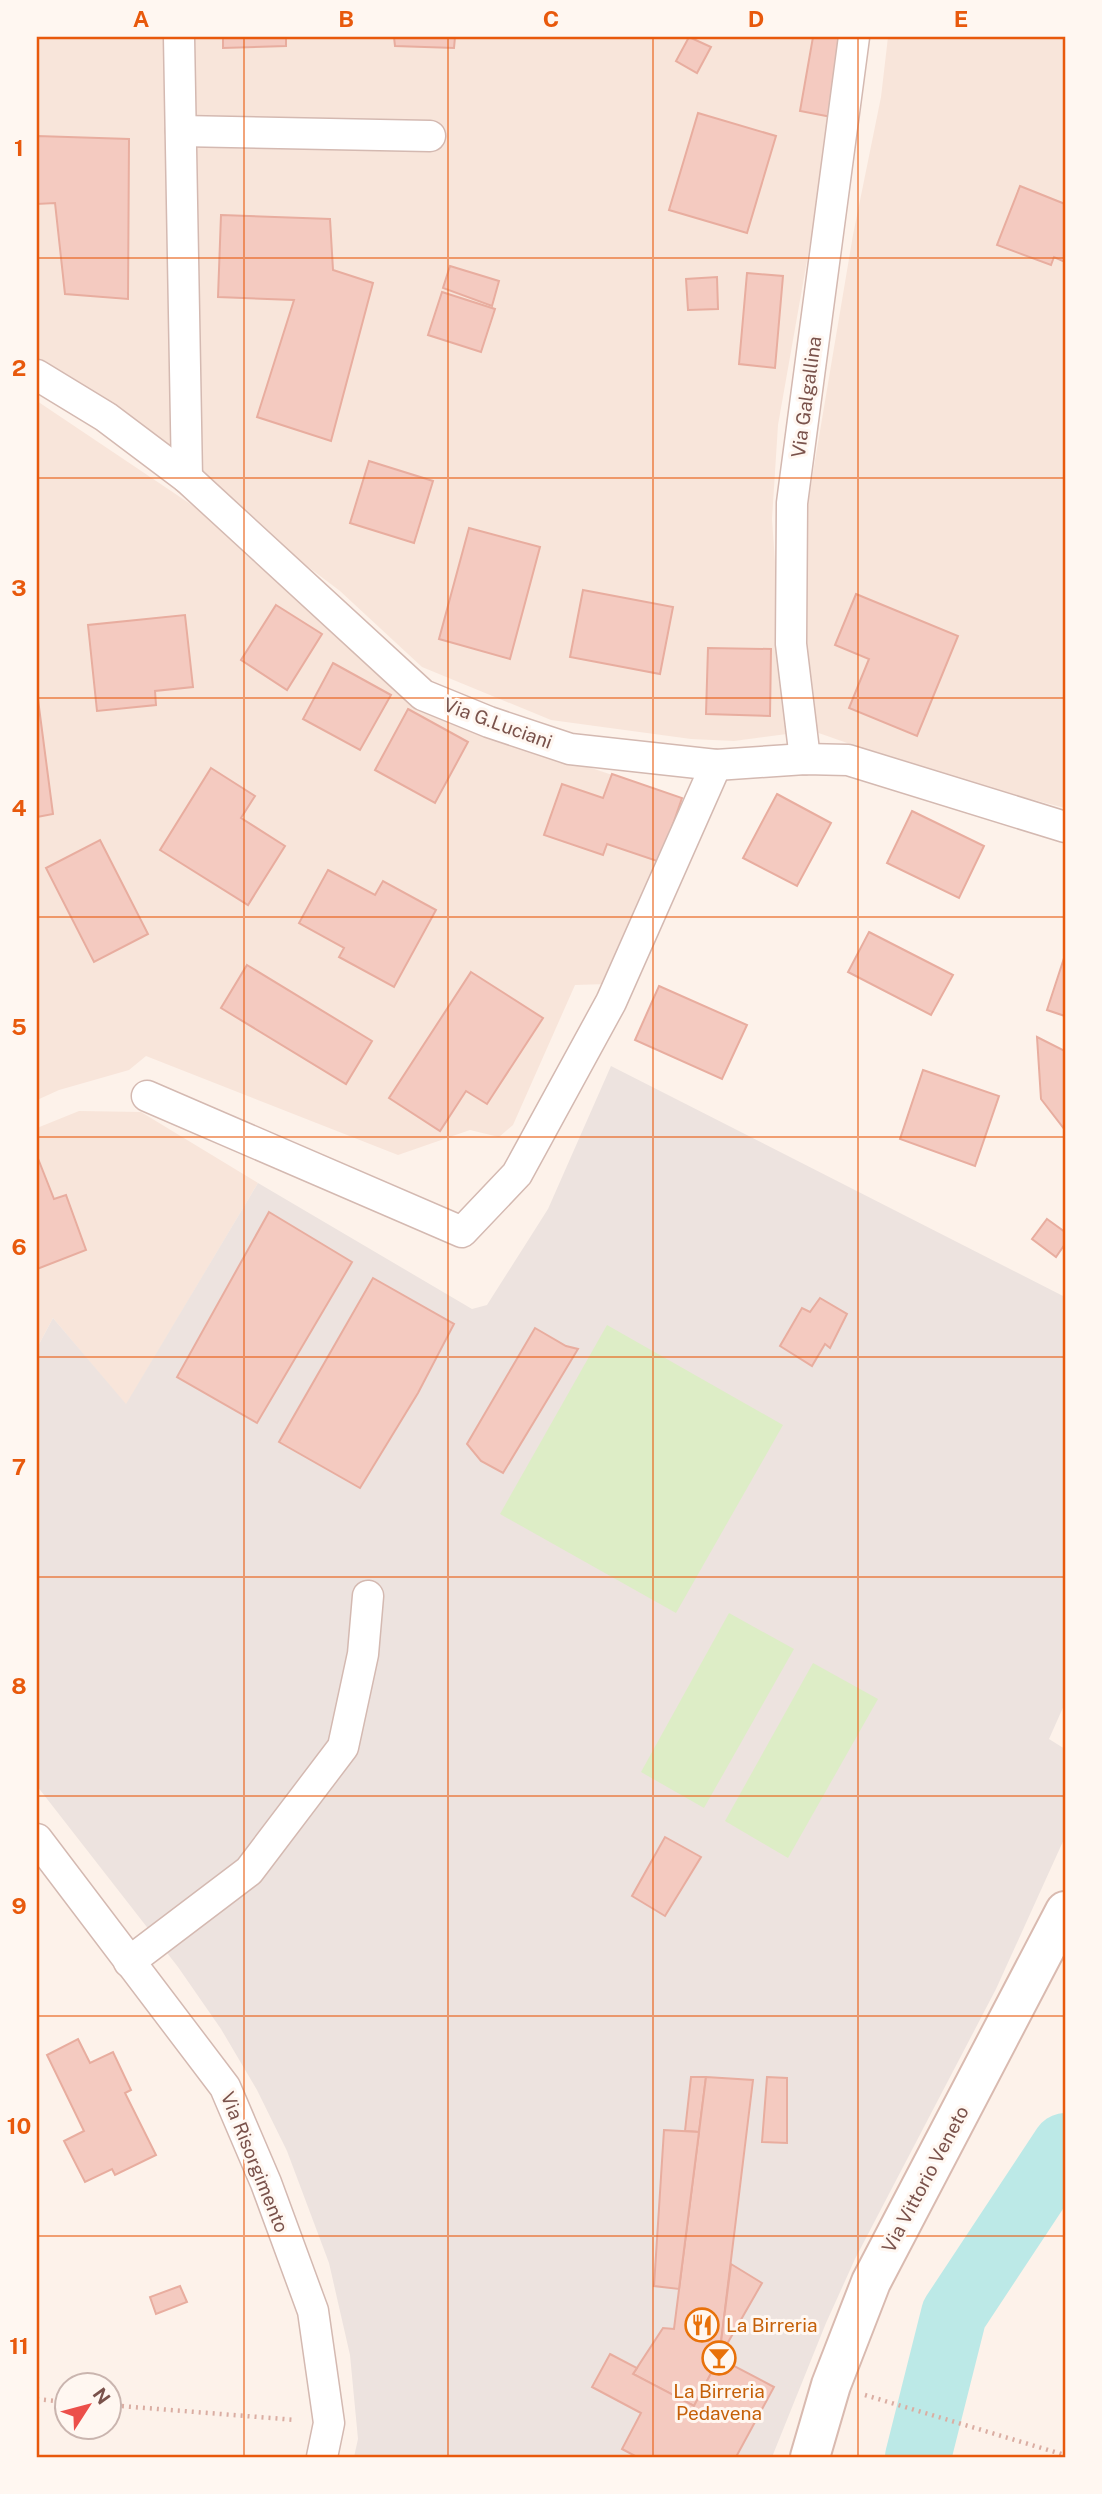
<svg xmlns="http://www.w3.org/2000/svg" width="1102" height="2494" viewBox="0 0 1102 2494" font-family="'Public Sans',sans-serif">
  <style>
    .residential { fill: #f8e5da }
    .industrial { fill: #ede3df }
    .green { fill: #ddedc6 }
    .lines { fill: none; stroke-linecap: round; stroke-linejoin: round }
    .river { stroke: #bce9e7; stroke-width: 66 }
    .building { fill: #f4cac0; stroke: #e8ad9f; stroke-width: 2 }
    .minor-casing { stroke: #d4b9b1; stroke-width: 33 }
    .secondary-casing { stroke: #d9bab0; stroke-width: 42 }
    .path { stroke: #daada2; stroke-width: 4.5; stroke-dasharray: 2 5; stroke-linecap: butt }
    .minor { stroke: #fff; stroke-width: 30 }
    .secondary { stroke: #fff; stroke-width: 38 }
    .grid { fill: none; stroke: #e8590c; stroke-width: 2; stroke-opacity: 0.55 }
    .labels { text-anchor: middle; stroke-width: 6; stroke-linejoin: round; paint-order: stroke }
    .street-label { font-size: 19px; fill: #7a524b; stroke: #fff7f1 }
    .food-label { font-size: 19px; fill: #c56008; stroke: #fff7f1; text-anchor: start }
    .neatline { fill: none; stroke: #e8590c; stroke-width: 2.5 }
    .grid-label { font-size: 23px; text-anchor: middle; font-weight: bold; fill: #e8590c }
  </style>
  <rect width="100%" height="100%" fill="#fdf2ea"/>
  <!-- residential -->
  <g class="residential">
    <polygon points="37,37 850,37 828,169 811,238 778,425 772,519 787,734 734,741 691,739 551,720 422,667 340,591 37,362"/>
    <polygon points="888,37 1065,37 1065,808 941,776 813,731 804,655 804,526 853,235 881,97"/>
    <polygon points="37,401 250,544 355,643 570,761 682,798 660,862 607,984 575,985 513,1125 499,1137 470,1130 398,1155 146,1056 129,1070 59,1090 37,1100"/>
    <polygon points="79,1111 141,1112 258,1183 126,1405 53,1318 37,1348 37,1128"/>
  </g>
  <!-- industrial -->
  <polygon class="industrial" points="611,1066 1065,1297 1065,1703 1049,1739 1065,1749 1065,1837 996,1989 855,2259 826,2323 772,2457 354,2457 358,2439 350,2355 329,2263 287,2151 257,2090 221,2029 178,1967 37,1786 37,1348 53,1318 126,1404 258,1183 472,1309 487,1305 548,1209"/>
  <!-- green -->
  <g class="green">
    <polygon points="607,1325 783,1425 676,1613 500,1514"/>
    <polygon points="729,1613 794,1649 704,1808 641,1772"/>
    <polygon points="813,1663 878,1699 788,1858 725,1821"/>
  </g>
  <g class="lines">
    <!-- river -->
    <polyline class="river" points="918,2457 954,2314 1065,2146"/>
  </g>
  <!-- building -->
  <g class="building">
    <polygon points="223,37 286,37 286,46 223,48"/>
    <polygon points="394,37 455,37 454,48 395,46"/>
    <polygon points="689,37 711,47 697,73 676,61"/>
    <polygon points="813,37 850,37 842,119 800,111"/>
    <polygon points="698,113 776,136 747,233 669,210"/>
    <polygon points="37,136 129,139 128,299 65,294 55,203 37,204"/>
    <polygon points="1020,186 1065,204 1065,262 1054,257 1051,265 997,245"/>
    <polygon points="221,215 330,219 333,270 373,283 331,441 257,417 294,300 218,297"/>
    <polygon points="450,266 499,281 492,306 443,288"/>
    <polygon points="747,273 783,276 775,368 739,364"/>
    <polygon points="717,277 718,309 688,310 686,279"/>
    <polygon points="442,292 495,309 481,352 428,335"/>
    <polygon points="369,461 433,481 414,543 350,523"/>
    <polygon points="469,528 540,547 510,659 439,639"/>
    <polygon points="583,590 673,607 660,674 570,657"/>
    <polygon points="856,594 958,636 917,736 849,708 869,659 835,645"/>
    <polygon points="276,605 322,634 287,690 241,660"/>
    <polygon points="185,615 193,687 155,691 156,705 97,711 88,625"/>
    <polygon points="708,648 771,649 770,716 706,714"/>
    <polygon points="333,663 391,695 360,750 303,719"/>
    <polygon points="37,692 53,814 37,817"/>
    <polygon points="408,709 468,742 435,803 375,770"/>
    <polygon points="211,768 255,796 241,818 285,846 248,905 160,850"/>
    <polygon points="612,774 682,798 660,862 607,844 603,855 544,835 562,784 603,798"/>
    <polygon points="777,794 831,823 797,886 743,858"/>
    <polygon points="912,811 984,846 959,898 887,863"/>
    <polygon points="100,840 148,934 94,962 46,868"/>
    <polygon points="328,870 375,895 383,881 436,910 394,987 339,957 344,948 299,923"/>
    <polygon points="869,932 953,975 931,1015 848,972"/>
    <polygon points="1065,955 1065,1016 1047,1010"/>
    <polygon points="247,965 372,1041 346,1084 221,1008"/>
    <polygon points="471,972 543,1018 487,1104 466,1091 440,1131 389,1098"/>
    <polygon points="659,986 747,1025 722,1079 635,1040"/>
    <polygon points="1037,1037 1065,1051 1065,1130 1041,1099"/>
    <polygon points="923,1070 999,1096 975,1166 900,1139"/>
    <polygon points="37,1156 54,1199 66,1195 86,1250 37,1269"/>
    <polygon points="269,1212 352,1262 257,1423 177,1377"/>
    <polygon points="1047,1219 1065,1232 1065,1244 1056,1257 1032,1239"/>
    <polygon points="373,1278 454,1324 418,1393 360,1488 279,1442"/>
    <polygon points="820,1298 847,1314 830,1348 825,1344 812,1366 780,1346 802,1308 810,1312"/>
    <polygon points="535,1328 566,1346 578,1349 503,1473 481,1461 467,1444"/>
    <polygon points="665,1837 701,1857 665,1916 632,1896"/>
    <polygon points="78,2039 90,2063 113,2052 131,2090 125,2093 156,2155 115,2175 112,2169 85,2182 64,2141 84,2131 47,2055"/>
    <polygon points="691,2077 706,2077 699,2132 685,2131"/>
    <polygon points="706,2077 753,2080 719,2358 694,2406 633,2374 663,2328 674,2329"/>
    <polygon points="767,2077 787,2078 787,2143 762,2142"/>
    <polygon points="664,2130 699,2132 679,2289 654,2286"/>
    <polygon points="731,2264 762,2283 719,2358"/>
    <polygon points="180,2286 187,2302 156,2314 150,2297"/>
    <polygon points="610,2354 637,2368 633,2374 694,2406 719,2358 774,2387 736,2457 637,2457 622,2449 641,2413 592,2387"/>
  </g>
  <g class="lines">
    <defs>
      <g id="minor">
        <polyline points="179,37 187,478"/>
        <polyline points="181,131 430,136"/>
        <polyline points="37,375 106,417 187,478 423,695 489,722 570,749 716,765 805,759 848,760 1065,827"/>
        <polyline points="805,759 791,644 792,503 854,37"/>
        <polyline points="147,1096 462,1232 517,1174 611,1002 716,765"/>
        <polyline points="37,1839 225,2087 266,2183 313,2311 329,2423 322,2457"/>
        <polyline points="129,1962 249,1871 343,1747 363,1654 368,1596"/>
      </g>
      <polyline id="secondary" points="810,2457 831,2385 871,2282 1065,1911"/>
    </defs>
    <!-- minor casing -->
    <use href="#minor" class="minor-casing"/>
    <!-- secondary casing -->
    <use href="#secondary" class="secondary-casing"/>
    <!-- path -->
    <g class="path">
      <polyline points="865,2395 1065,2455"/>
      <polyline points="37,2399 66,2402"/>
      <polyline points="108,2405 296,2420"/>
    </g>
    <!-- minor -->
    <use href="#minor" class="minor"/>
    <!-- secondary -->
    <use href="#secondary" class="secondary"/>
  </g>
  <!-- grid -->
  <path class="grid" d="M 244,37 L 244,2457M 448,37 L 448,2457M 653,37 L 653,2457M 858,37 L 858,2457M 37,258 L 1065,258M 37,478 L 1065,478M 37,698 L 1065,698M 37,917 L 1065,917M 37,1137 L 1065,1137M 37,1357 L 1065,1357M 37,1577 L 1065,1577M 37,1796 L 1065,1796M 37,2016 L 1065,2016M 37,2236 L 1065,2236"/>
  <!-- icons -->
  <defs>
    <symbol id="restaurant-ring" viewBox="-11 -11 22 22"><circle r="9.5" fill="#fff7f1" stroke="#e8710a" stroke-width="1.5"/><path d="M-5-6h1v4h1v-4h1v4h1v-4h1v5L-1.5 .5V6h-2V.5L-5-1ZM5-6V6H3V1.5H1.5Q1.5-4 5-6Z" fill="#e8710a"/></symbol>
    <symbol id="bar-ring" viewBox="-11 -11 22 22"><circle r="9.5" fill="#fff7f1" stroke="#e8710a" stroke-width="1.5"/><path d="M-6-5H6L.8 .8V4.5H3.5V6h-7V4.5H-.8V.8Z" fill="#e8710a"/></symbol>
  </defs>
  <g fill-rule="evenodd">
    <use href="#restaurant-ring" x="683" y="2306" width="38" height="38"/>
    <use href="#bar-ring" x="700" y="2339" width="38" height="38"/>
  </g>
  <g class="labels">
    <!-- street labels -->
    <g class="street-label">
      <text transform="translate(806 397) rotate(-82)" y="7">Via Galgallina</text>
      <text transform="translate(498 723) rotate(20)" y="7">Via G.Luciani</text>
      <text transform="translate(255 2162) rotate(68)" y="7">Via Risorgimento</text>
      <text transform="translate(925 2179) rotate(-62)" y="7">Via Vittorio Veneto</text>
    </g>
    <!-- food labels -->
    <g class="food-label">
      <text x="726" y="2332">La Birreria</text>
      <text x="719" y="2398" text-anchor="middle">La Birreria<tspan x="719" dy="22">Pedavena</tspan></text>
    </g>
  </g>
  <!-- border -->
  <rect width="1102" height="2494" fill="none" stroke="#fff7f1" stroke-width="77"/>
  <!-- north arrow -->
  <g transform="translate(88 2406) rotate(54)"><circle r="33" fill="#fff7f1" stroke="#cab5af" stroke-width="2"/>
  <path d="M0-5L12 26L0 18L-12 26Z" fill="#ec4f4a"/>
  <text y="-10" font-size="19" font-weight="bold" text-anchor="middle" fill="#7a524b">N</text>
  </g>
  <rect x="38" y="38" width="1026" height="2418" class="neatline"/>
  <g class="grid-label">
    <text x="141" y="27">A</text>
    <text x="346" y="27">B</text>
    <text x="551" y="27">C</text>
    <text x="756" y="27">D</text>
    <text x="961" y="27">E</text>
    <text x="19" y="156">1</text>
    <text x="19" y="376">2</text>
    <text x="19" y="596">3</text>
    <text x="19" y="816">4</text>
    <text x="19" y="1035">5</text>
    <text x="19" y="1255">6</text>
    <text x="19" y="1475">7</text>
    <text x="19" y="1694">8</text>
    <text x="19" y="1914">9</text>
    <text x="19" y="2134">10</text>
    <text x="19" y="2354">11</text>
  </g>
</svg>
